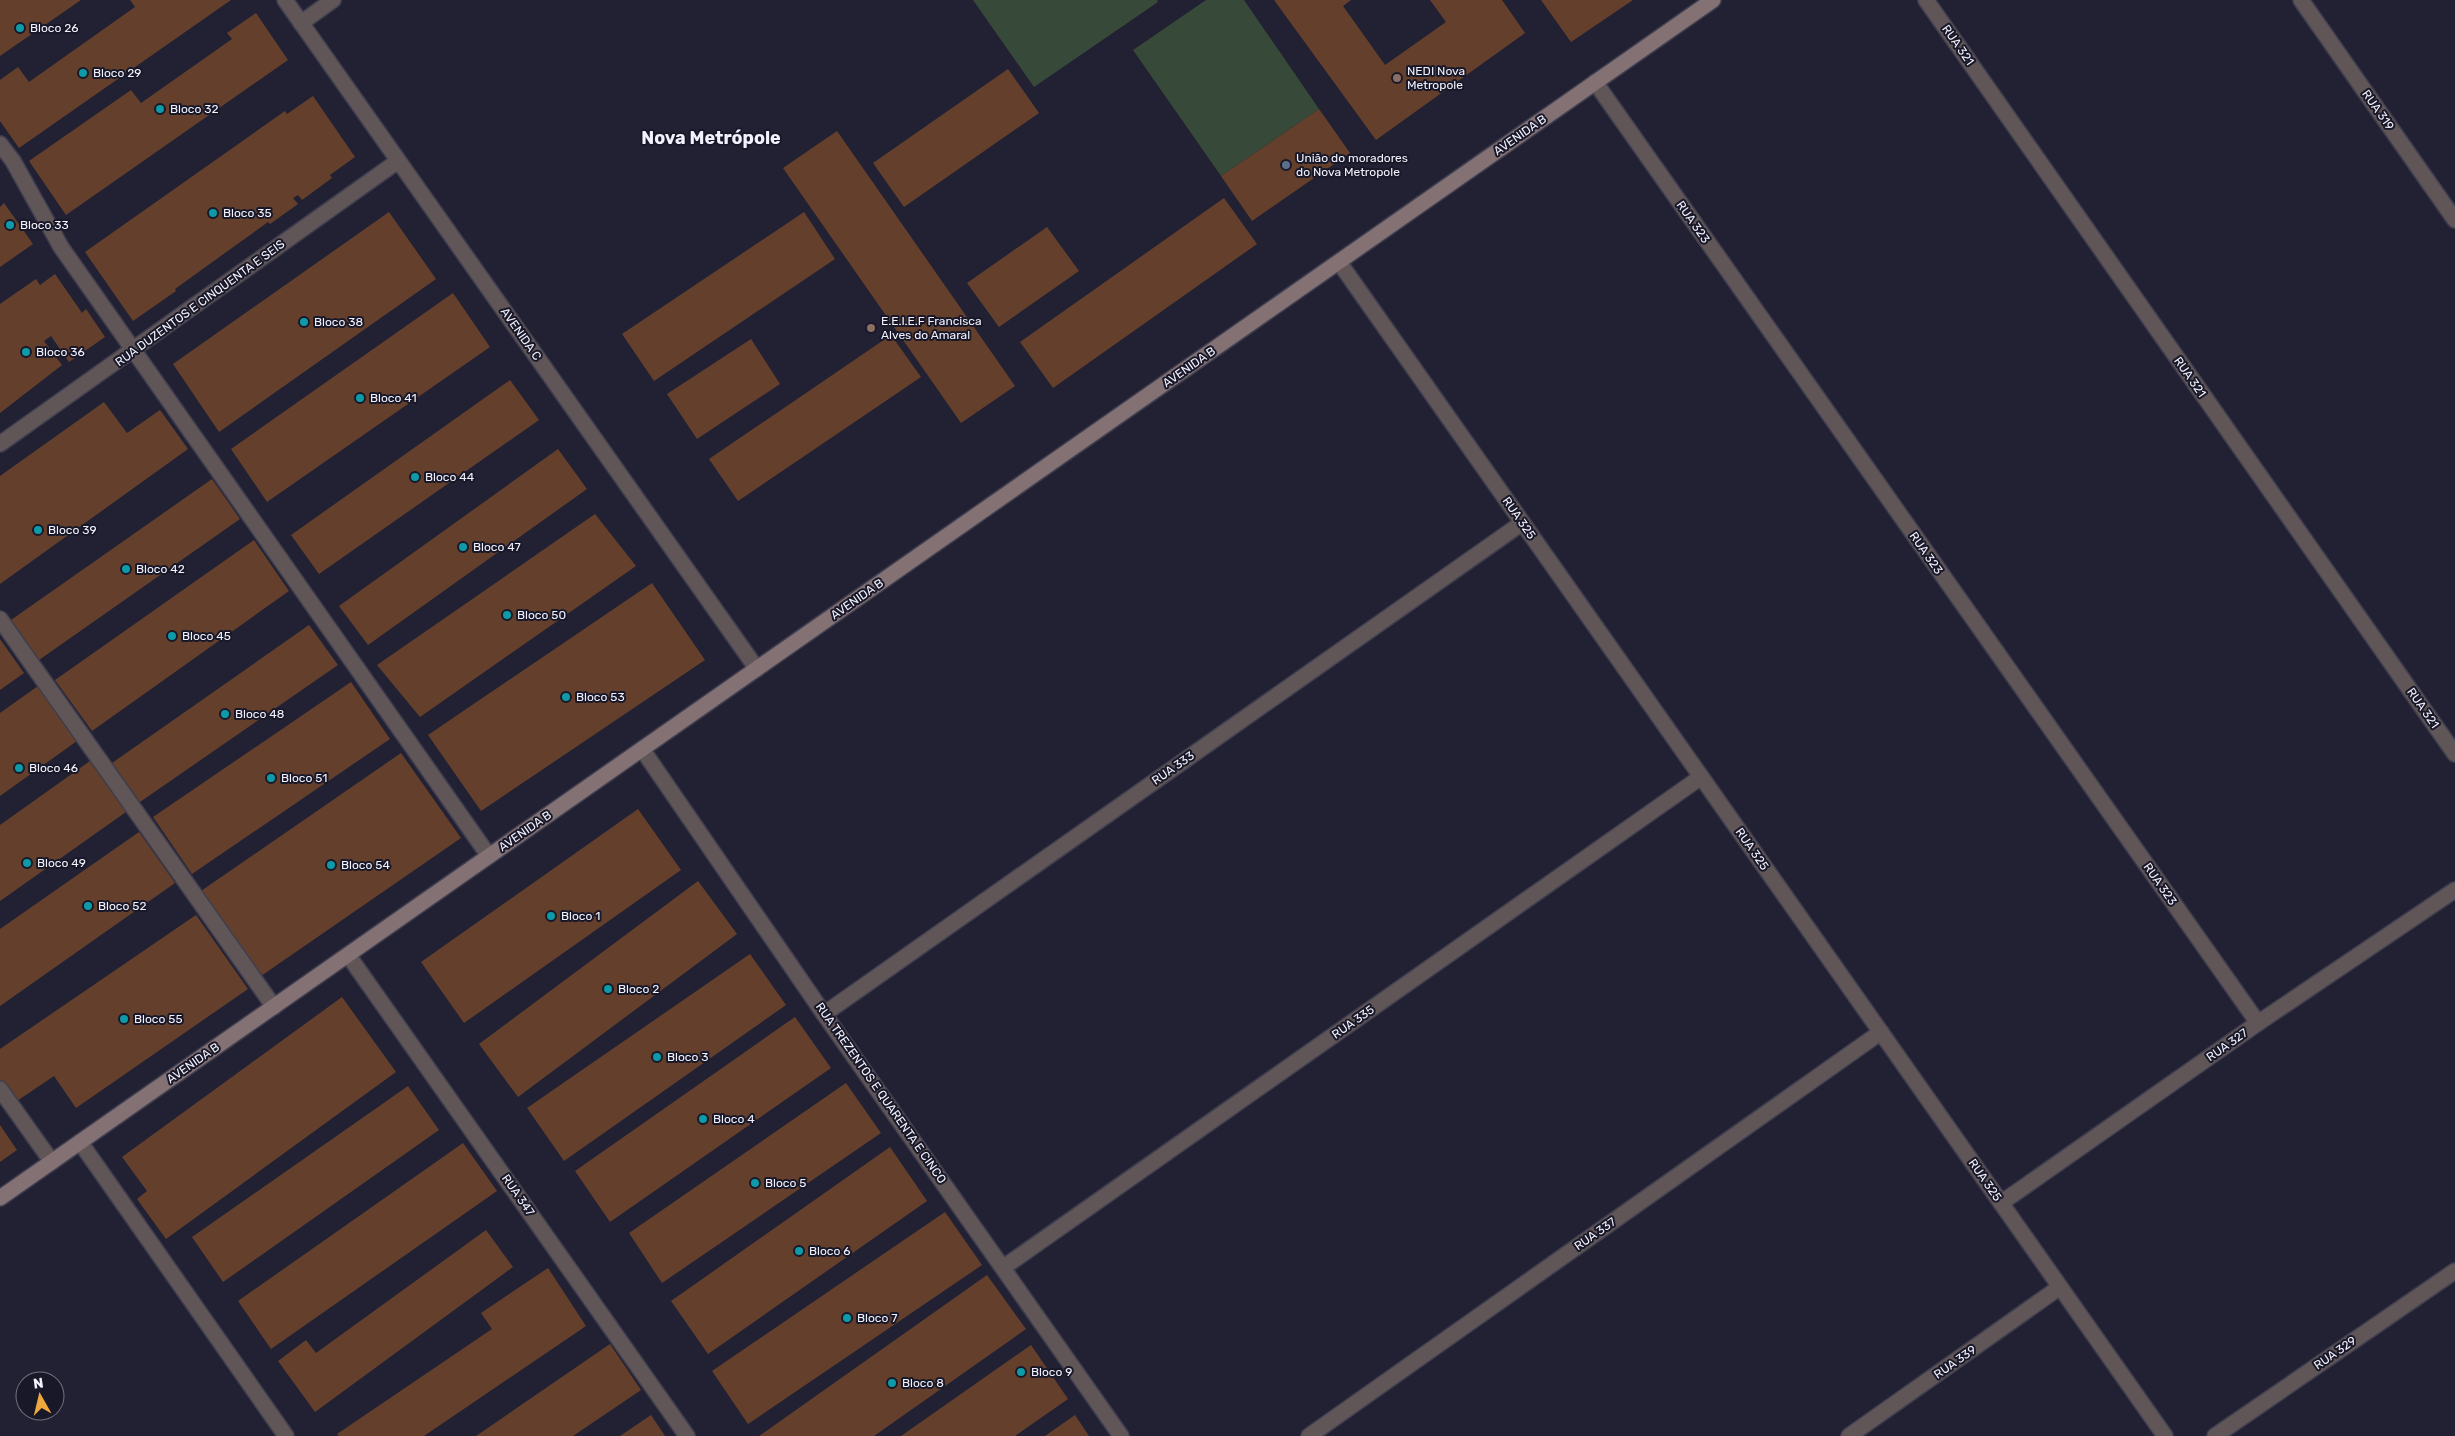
<svg xmlns="http://www.w3.org/2000/svg" width="2455" height="1436" viewBox="0 0 2455 1436" font-family="Rubik,sans-serif">
  <style>
    .green { fill: #374938 }
    .building { fill: #64402c }
    .lines { fill: none; stroke-linecap: round; stroke-linejoin: round }
    .lane-casing { stroke: #3f3e4f; stroke-width: 18 }
    .street-casing { stroke: #3f3e4f; stroke-width: 18 }
    .secondary-casing { stroke: #3f3e4f; stroke-width: 18 }
    .lane { stroke: #615657; stroke-width: 15 }
    .street { stroke: #615657; stroke-width: 15 }
    .secondary { stroke: #837174; stroke-width: 15 }
    .culture-dot { fill: #0f9aa8; stroke: #191829; stroke-width: 2 }
    .education-dot { fill: #8d6e63; stroke: #191829; stroke-width: 2 }
    .service-dot { fill: #5c6f8a; stroke: #191829; stroke-width: 2 }
    .labels { text-anchor: middle; stroke-width: 4; stroke-linejoin: round; paint-order: stroke }
    .poi-label { font-size: 12px; fill: #f2f2fe; stroke: #191829; text-anchor: start }
    .street-label { font-size: 12px; fill: #f2f2fe; stroke: #191829 }
    .district-label { font-size: 18px; font-weight: bold; fill: #f2f2fe; stroke: #191829 }
  </style>
  <rect width="100%" height="100%" fill="#222133"/>
  <!-- green -->
  <g class="green">
    <polygon points="973,0 1157,0 1158,2 1034,87"/>
    <polygon points="1206,0 1244,0 1319,109 1221,176 1133,50"/>
  </g>
  <!-- building -->
  <g class="building">
    <polygon points="0,0 81,0 0,56"/>
    <polygon points="130,0 231,0 19,148 0,121 0,80 18,67 29,82 135,7"/>
    <polygon points="1274,0 1351,0 1343,6 1385,65 1446,22 1430,0 1502,0 1525,33 1376,140"/>
    <polygon points="1541,0 1633,0 1571,42"/>
    <polygon points="256,13 288,60 66,215 29,161 131,90 141,103 232,39 227,33"/>
    <polygon points="1008,69 1039,113 904,207 873,163"/>
    <polygon points="313,96 355,157 330,175 332,178 302,200 298,195 293,198 298,204 270,224 268,222 175,289 176,291 133,321 85,252 285,111 287,114"/>
    <polygon points="1319,109 1350,153 1252,221 1221,176"/>
    <polygon points="837,131 1015,386 961,423 783,168"/>
    <polygon points="1224,198 1257,244 1053,388 1020,342"/>
    <polygon points="4,203 33,244 0,267 0,207"/>
    <polygon points="389,212 436,279 219,432 173,364"/>
    <polygon points="804,212 835,259 654,381 622,334"/>
    <polygon points="1047,227 1079,271 999,327 967,283"/>
    <polygon points="55,274 82,313 86,309 105,337 69,362 51,336 44,341 62,365 0,413 0,304 36,279 40,285"/>
    <polygon points="453,293 490,347 267,502 231,449"/>
    <polygon points="891,335 921,377 738,501 709,459"/>
    <polygon points="751,339 780,384 697,439 667,394"/>
    <polygon points="510,380 539,420 319,574 291,535"/>
    <polygon points="104,402 127,433 160,410 188,449 0,584 0,476"/>
    <polygon points="558,449 587,489 368,645 339,606"/>
    <polygon points="212,479 240,519 39,660 11,620"/>
    <polygon points="595,514 636,566 420,717 377,665"/>
    <polygon points="254,540 289,591 92,731 55,680"/>
    <polygon points="652,583 705,660 481,811 428,735"/>
    <polygon points="309,625 338,665 140,802 112,763"/>
    <polygon points="0,639 24,673 0,690"/>
    <polygon points="351,682 390,739 192,874 153,817"/>
    <polygon points="38,686 77,741 0,796 0,713"/>
    <polygon points="401,753 461,838 261,976 201,891"/>
    <polygon points="90,761 126,812 0,901 0,825"/>
    <polygon points="638,809 681,870 464,1023 421,962"/>
    <polygon points="139,832 175,883 0,1006 0,929"/>
    <polygon points="698,881 737,934 518,1097 479,1044"/>
    <polygon points="196,915 248,989 76,1108 54,1076 14,1103 0,1083 0,1049"/>
    <polygon points="750,954 786,1005 564,1161 527,1108"/>
    <polygon points="342,997 396,1072 166,1239 137,1199 147,1191 122,1157"/>
    <polygon points="795,1017 831,1068 610,1222 575,1171"/>
    <polygon points="846,1083 881,1133 662,1283 629,1233"/>
    <polygon points="408,1086 439,1130 223,1282 192,1237"/>
    <polygon points="0,1125 17,1150 0,1162"/>
    <polygon points="463,1143 497,1191 271,1349 238,1301"/>
    <polygon points="890,1147 927,1201 708,1354 671,1301"/>
    <polygon points="945,1212 982,1265 748,1424 712,1371"/>
    <polygon points="486,1230 513,1267 315,1412 278,1361 306,1340 316,1353"/>
    <polygon points="548,1268 586,1326 424,1436 339,1436 337,1434 492,1329 481,1313"/>
    <polygon points="987,1275 1026,1329 874,1436 759,1436"/>
    <polygon points="610,1344 641,1390 573,1436 476,1436"/>
    <polygon points="1031,1345 1068,1399 1015,1436 901,1436"/>
    <polygon points="651,1415 665,1436 620,1436"/>
    <polygon points="1075,1415 1089,1436 1045,1436"/>
  </g>
  <g class="lines">
    <defs>
      <g id="lane">
        <polyline points="301,23 333,0"/>
        <polyline points="0,144 13,161 61,247 489,856"/>
        <polyline points="0,619 274,1007"/>
        <polyline points="0,1089 52,1162"/>
        <polyline points="80,1142 286,1436"/>
      </g>
      <g id="street">
        <polyline points="285,0 757,669"/>
        <polyline points="1926,0 2455,754"/>
        <polyline points="2301,0 2455,220"/>
        <polyline points="1595,82 2258,1023"/>
        <polyline points="1339,262 2165,1436"/>
        <polyline points="0,444 398,161"/>
        <polyline points="642,749 824,1014 1121,1436"/>
        <polyline points="348,955 687,1436"/>
        <polyline points="824,1014 1522,523"/>
        <polyline points="2001,1203 2258,1023 2455,890"/>
        <polyline points="1004,1267 1701,777"/>
        <polyline points="1309,1436 1881,1032"/>
        <polyline points="1849,1436 2060,1287"/>
        <polyline points="2215,1436 2455,1271"/>
      </g>
      <polyline id="secondary" points="0,1198 1713,0"/>
    </defs>
    <!-- lane casing -->
    <use href="#lane" class="lane-casing"/>
    <!-- street casing -->
    <use href="#street" class="street-casing"/>
    <!-- secondary casing -->
    <use href="#secondary" class="secondary-casing"/>
    <!-- lane -->
    <use href="#lane" class="lane"/>
    <!-- street -->
    <use href="#street" class="street"/>
    <!-- secondary -->
    <use href="#secondary" class="secondary"/>
  </g>
  <!-- markers -->
  <g class="culture-dot">
    <circle cx="20" cy="28" r="5"/>
    <circle cx="83" cy="73" r="5"/>
    <circle cx="160" cy="109" r="5"/>
    <circle cx="213" cy="213" r="5"/>
    <circle cx="10" cy="225" r="5"/>
    <circle cx="304" cy="322" r="5"/>
    <circle cx="26" cy="352" r="5"/>
    <circle cx="360" cy="398" r="5"/>
    <circle cx="415" cy="477" r="5"/>
    <circle cx="38" cy="530" r="5"/>
    <circle cx="463" cy="547" r="5"/>
    <circle cx="126" cy="569" r="5"/>
    <circle cx="507" cy="615" r="5"/>
    <circle cx="172" cy="636" r="5"/>
    <circle cx="566" cy="697" r="5"/>
    <circle cx="225" cy="714" r="5"/>
    <circle cx="19" cy="768" r="5"/>
    <circle cx="271" cy="778" r="5"/>
    <circle cx="27" cy="863" r="5"/>
    <circle cx="331" cy="865" r="5"/>
    <circle cx="88" cy="906" r="5"/>
    <circle cx="551" cy="916" r="5"/>
    <circle cx="608" cy="989" r="5"/>
    <circle cx="124" cy="1019" r="5"/>
    <circle cx="657" cy="1057" r="5"/>
    <circle cx="703" cy="1119" r="5"/>
    <circle cx="755" cy="1183" r="5"/>
    <circle cx="799" cy="1251" r="5"/>
    <circle cx="847" cy="1318" r="5"/>
    <circle cx="1021" cy="1372" r="5"/>
    <circle cx="892" cy="1383" r="5"/>
  </g>
  <g class="education-dot">
    <circle cx="1397" cy="78" r="5"/>
    <circle cx="871" cy="328" r="5"/>
  </g>
  <circle class="service-dot" cx="1286" cy="165" r="5"/>
  <g class="labels">
    <!-- poi labels -->
    <g class="poi-label">
      <text x="30" y="32">Bloco 26</text>
      <text x="1407" y="75">NEDI Nova<tspan x="1407" dy="14">Metropole</tspan></text>
      <text x="93" y="77">Bloco 29</text>
      <text x="170" y="113">Bloco 32</text>
      <text x="1296" y="162">União do moradores<tspan x="1296" dy="14">do Nova Metropole</tspan></text>
      <text x="223" y="217">Bloco 35</text>
      <text x="20" y="229">Bloco 33</text>
      <text x="881" y="325">E.E.I.E.F Francisca<tspan x="881" dy="14">Alves do Amaral</tspan></text>
      <text x="314" y="326">Bloco 38</text>
      <text x="36" y="356">Bloco 36</text>
      <text x="370" y="402">Bloco 41</text>
      <text x="425" y="481">Bloco 44</text>
      <text x="48" y="534">Bloco 39</text>
      <text x="473" y="551">Bloco 47</text>
      <text x="136" y="573">Bloco 42</text>
      <text x="517" y="619">Bloco 50</text>
      <text x="182" y="640">Bloco 45</text>
      <text x="576" y="701">Bloco 53</text>
      <text x="235" y="718">Bloco 48</text>
      <text x="29" y="772">Bloco 46</text>
      <text x="281" y="782">Bloco 51</text>
      <text x="37" y="867">Bloco 49</text>
      <text x="341" y="869">Bloco 54</text>
      <text x="98" y="910">Bloco 52</text>
      <text x="561" y="920">Bloco 1</text>
      <text x="618" y="993">Bloco 2</text>
      <text x="134" y="1023">Bloco 55</text>
      <text x="667" y="1061">Bloco 3</text>
      <text x="713" y="1123">Bloco 4</text>
      <text x="765" y="1187">Bloco 5</text>
      <text x="809" y="1255">Bloco 6</text>
      <text x="857" y="1322">Bloco 7</text>
      <text x="1031" y="1376">Bloco 9</text>
      <text x="902" y="1387">Bloco 8</text>
    </g>
    <!-- street labels -->
    <g class="street-label">
      <text transform="translate(1958 45) rotate(55)" y="4">RUA 321</text>
      <text transform="translate(2378 110) rotate(55)" y="4">RUA 319</text>
      <text transform="translate(1520 135) rotate(-35)" y="4">AVENIDA B</text>
      <text transform="translate(1693 222) rotate(55)" y="4">RUA 323</text>
      <text transform="translate(200 303) rotate(-36)" y="4">RUA DUZENTOS E CINQUENTA E SEIS</text>
      <text transform="translate(521 334) rotate(55)" y="4">AVENIDA C</text>
      <text transform="translate(1189 367) rotate(-35)" y="4">AVENIDA B</text>
      <text transform="translate(2190 377) rotate(55)" y="4">RUA 321</text>
      <text transform="translate(1519 518) rotate(55)" y="4">RUA 325</text>
      <text transform="translate(1926 553) rotate(55)" y="4">RUA 323</text>
      <text transform="translate(857 599) rotate(-35)" y="4">AVENIDA B</text>
      <text transform="translate(2423 708) rotate(55)" y="4">RUA 321</text>
      <text transform="translate(1173 768) rotate(-35)" y="4">RUA 333</text>
      <text transform="translate(525 831) rotate(-35)" y="4">AVENIDA B</text>
      <text transform="translate(1752 849) rotate(55)" y="4">RUA 325</text>
      <text transform="translate(2160 884) rotate(55)" y="4">RUA 323</text>
      <text transform="translate(1353 1022) rotate(-35)" y="4">RUA 335</text>
      <text transform="translate(2227 1045) rotate(-35)" y="4">RUA 327</text>
      <text transform="translate(193 1063) rotate(-35)" y="4">AVENIDA B</text>
      <text transform="translate(881 1093) rotate(55)" y="4">RUA TREZENTOS E QUARENTA E CINCO</text>
      <text transform="translate(1985 1180) rotate(55)" y="4">RUA 325</text>
      <text transform="translate(518 1195) rotate(55)" y="4">RUA 347</text>
      <text transform="translate(1595 1234) rotate(-35)" y="4">RUA 337</text>
      <text transform="translate(2335 1353) rotate(-35)" y="4">RUA 329</text>
      <text transform="translate(1955 1362) rotate(-35)" y="4">RUA 339</text>
    </g>
    <!-- district labels -->
    <g class="district-label">
      <text x="711" y="144">Nova Metrópole</text>
    </g>
  </g>
  <!-- north arrow -->
  <g transform="translate(40 1396) rotate(352)"><circle r="24" fill="#191829" stroke="#706f7e"/>
  <path d="M0-4L9 19L0 12L-9 19Z" fill="#f0a73e"/>
  <text y="-8" font-size="14" font-weight="bold" text-anchor="middle" fill="#f2f2fe">N</text>
  </g>
</svg>
